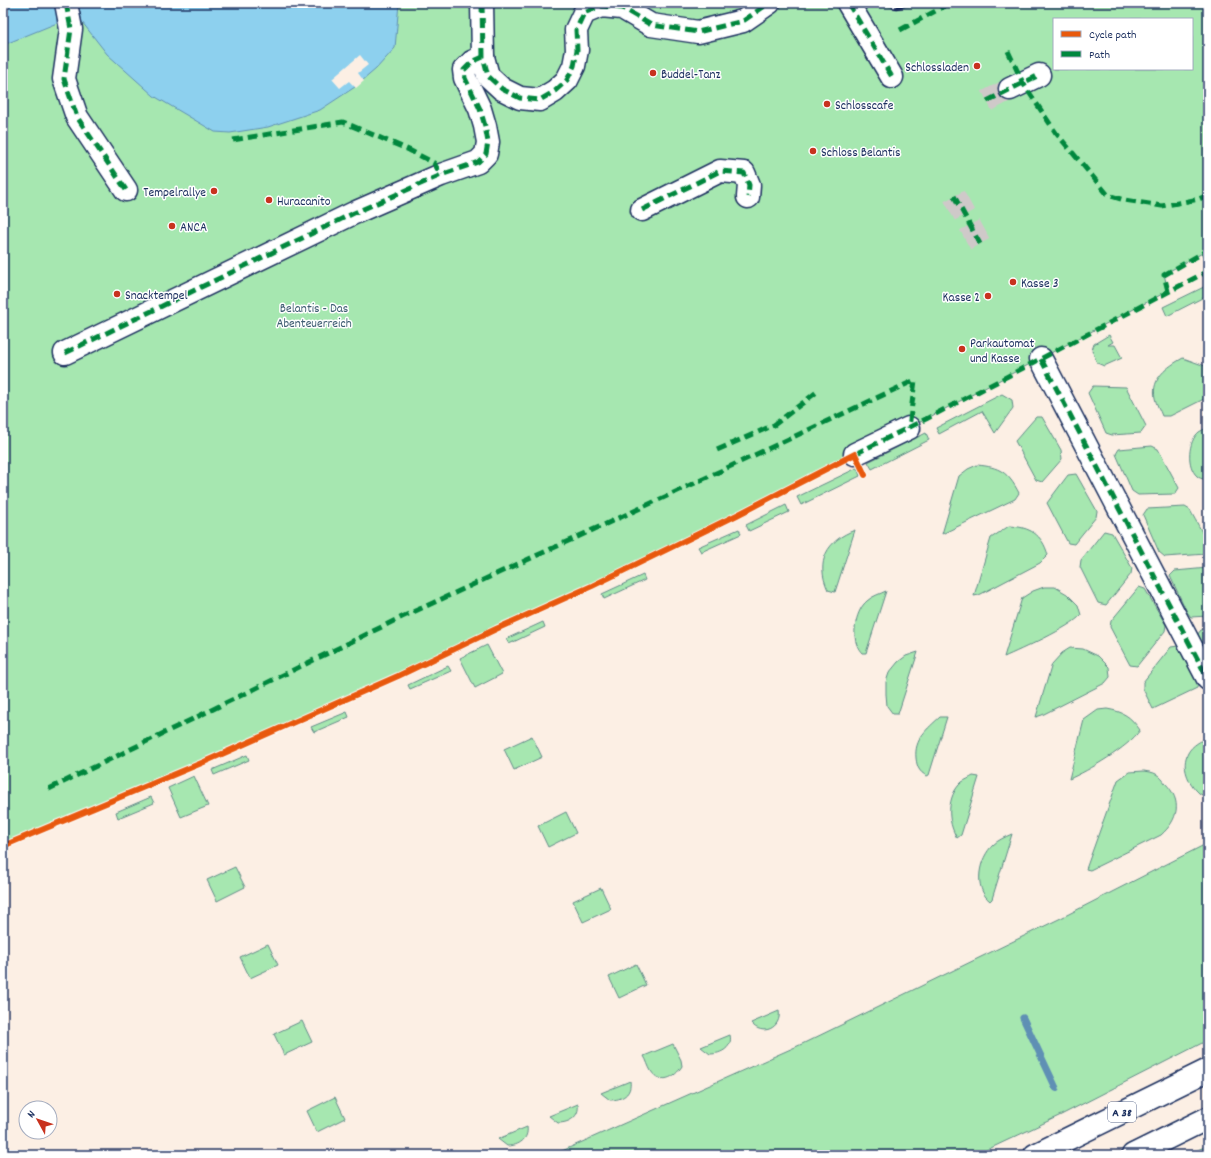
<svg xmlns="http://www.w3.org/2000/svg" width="1211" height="1158" viewBox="0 0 1211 1158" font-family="Dekko,sans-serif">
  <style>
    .green { fill: #a6e7b0; stroke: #608b87; fill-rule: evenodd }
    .water { fill: #8dd0ee; stroke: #5f90b4 }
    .pier { fill: #fcefe4 }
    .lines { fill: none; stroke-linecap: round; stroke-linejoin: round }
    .stream { stroke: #5f90b4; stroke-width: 7 }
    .minor-tunnel { stroke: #cfc9c9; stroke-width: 22; stroke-dasharray: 22 11; stroke-linecap: butt }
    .minor-casing { stroke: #1b2f5e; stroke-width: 25 }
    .highway-casing { stroke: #1b2f5e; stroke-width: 25 }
    .minor { stroke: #fff; stroke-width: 22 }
    .highway { stroke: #fff; stroke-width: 22 }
    .rail-casing { stroke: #1b2f5e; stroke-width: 4.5 }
    .rail { stroke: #fff; stroke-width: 3; stroke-dasharray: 9; stroke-linecap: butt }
    .quiet { stroke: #00873e; stroke-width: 5; stroke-dasharray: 10 5; stroke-linecap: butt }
    .cycleway-casing { stroke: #fff; stroke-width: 8 }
    .cycleway { stroke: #e8590c; stroke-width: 6 }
    .poi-dot { fill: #c8321e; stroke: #fff; stroke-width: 1.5 }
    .labels { text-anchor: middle; stroke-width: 3; stroke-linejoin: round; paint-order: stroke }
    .shield { fill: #fff; stroke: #5f6d8e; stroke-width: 1 }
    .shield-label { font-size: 12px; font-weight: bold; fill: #1b2f5e }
    .poi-label { font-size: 13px; fill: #1b2f5e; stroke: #fff; text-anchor: start }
    .park-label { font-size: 13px; fill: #3e5d72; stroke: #fff }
  </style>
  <rect width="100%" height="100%" fill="#fcefe4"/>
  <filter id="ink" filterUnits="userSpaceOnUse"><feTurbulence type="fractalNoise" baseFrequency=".025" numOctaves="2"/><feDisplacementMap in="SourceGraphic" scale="8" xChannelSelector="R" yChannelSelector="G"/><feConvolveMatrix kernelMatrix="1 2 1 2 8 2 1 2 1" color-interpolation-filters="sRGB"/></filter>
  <g filter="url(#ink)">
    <!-- green -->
    <g class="green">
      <path d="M 3,3 L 1208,3 L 1208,250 L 1164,274 L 1168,291 L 926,419 L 737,515 L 592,586 L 496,629 L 398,676 L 204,762 L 3,846 ZM 1054,19 L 1192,19 L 1192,69 L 1054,69 Z"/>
      <polygon points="1208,285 1208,295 1167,316 1163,307"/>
      <polygon points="1109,335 1113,342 1108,345 1115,345 1122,358 1104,366 1097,363 1092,350 1094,344"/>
      <path d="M 1183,358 L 1208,367 L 1208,397 L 1170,416 L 1162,416 C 1160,410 1156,404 1155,398 C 1151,378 1167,367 1183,358 Z"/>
      <polygon points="1093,386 1126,387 1146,426 1141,433 1112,435 1106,433 1088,393"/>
      <polygon points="1002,394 1012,400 1013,408 995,433 982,411 939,434 936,428"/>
      <polygon points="1036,417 1042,417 1061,450 1062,459 1042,482 1036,480 1015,441"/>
      <path d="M 1208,427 L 1208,478 L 1205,479 C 1202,479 1199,478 1197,476 C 1186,466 1188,441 1199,432 C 1202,430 1205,429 1208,427 Z"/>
      <polygon points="926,433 929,440 872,469 868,462"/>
      <polygon points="1152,446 1158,449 1179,488 1175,494 1138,495 1132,491 1116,454 1119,449"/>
      <path d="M 977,465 C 1000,467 1008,472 1019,493 L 1015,499 L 942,534 L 959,476 L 968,469 Z"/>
      <polygon points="857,468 860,476 801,505 797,497"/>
      <polygon points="1076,474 1097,511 1096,517 1074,544 1068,543 1047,503 1068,475"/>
      <polygon points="786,505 789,512 749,531 746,525"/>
      <path d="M 1185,507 L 1190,510 C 1195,520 1211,544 1206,554 L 1165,557 L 1159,552 L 1143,515 L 1147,509 Z"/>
      <path d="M 1009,526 C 1030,527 1042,534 1048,555 L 1040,563 L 979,595 L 974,596 L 991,538 Z"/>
      <polygon points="739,529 741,534 701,552 698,547"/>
      <path d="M 855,530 L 835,592 L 828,590 C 815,562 827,540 855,530 Z"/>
      <polygon points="1104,531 1112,533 1132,568 1131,574 1106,605 1098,603 1080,567 1081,560"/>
      <polygon points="1208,568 1208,616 1191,617 1187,612 1170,576 1175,571"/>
      <polygon points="643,575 645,580 604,599 602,594"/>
      <path d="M 1044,587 L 1055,587 L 1067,594 L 1078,605 L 1081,615 C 1071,627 1020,650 1004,657 L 1022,598 L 1033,591 Z"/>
      <polygon points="1139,587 1145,589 1166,625 1165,631 1137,666 1130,665 1110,627 1111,621"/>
      <path d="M 886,591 L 866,653 L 862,653 C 860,651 858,648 857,645 C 852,633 856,610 867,601 C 872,596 880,594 886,591 Z"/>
      <polygon points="543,622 545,627 509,644 506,639"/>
      <polygon points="1201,630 1208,630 1208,655 1197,635"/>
      <polygon points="487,645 502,674 475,688 460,658"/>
      <polygon points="1178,646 1198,683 1197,688 1153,709 1143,689 1143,682 1171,647"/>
      <polygon points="1070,648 1083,649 1098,656 1109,667 1110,677 1105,683 1042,715 1036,717 1052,664 1062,653"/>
      <polygon points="918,652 898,714 893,714 887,706 886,694 886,682 889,673 898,662 906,656"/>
      <polygon points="448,666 451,671 410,689 408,685"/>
      <path d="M 1107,709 C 1124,712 1130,716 1140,730 C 1129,747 1088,771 1069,779 L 1084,720 L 1098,710 Z"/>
      <polygon points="347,712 349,717 314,732 311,727"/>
      <path d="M 940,717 L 947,717 L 929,775 L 927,776 C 919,772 917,767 916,758 C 914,739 927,729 940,717 Z"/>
      <polygon points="532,736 542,757 514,770 504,749"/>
      <path d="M 1208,737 L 1208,797 C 1205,796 1201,795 1199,793 C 1188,783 1181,766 1188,753 C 1192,745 1201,741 1208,737 Z"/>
      <polygon points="247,755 249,760 214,775 212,770"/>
      <path d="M 1144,771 C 1148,772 1153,772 1156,774 C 1160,776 1163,780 1165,783 C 1183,801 1178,820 1161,835 L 1090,870 L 1086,869 L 1118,780 L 1129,772 Z"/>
      <polygon points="194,776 208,806 181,817 168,788"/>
      <path d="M 973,776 L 979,777 L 961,835 L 957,838 C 947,822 946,796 962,782 C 965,780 970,778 973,776 Z"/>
      <polygon points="151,797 154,803 118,818 116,812"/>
      <polygon points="566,812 576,833 548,847 538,826"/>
      <path d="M 1012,834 L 992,899 L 990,901 C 973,888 979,858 993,845 C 998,840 1005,837 1012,834 Z"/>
      <polygon points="1208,843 1208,1040 1061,1115 976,1155 553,1155 802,1044 1059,919"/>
      <polygon points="235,867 245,887 217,901 207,880"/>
      <polygon points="601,888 611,909 583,922 573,901"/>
      <polygon points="268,944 278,965 250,978 240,957"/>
      <polygon points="636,964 646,985 619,998 609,977"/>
      <path d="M 779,1011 C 782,1028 762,1037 751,1023 Z"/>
      <polygon points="302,1021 312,1042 284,1055 274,1034"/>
      <path d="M 730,1035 C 733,1047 722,1054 710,1054 L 701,1047 Z"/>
      <path d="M 673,1044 L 681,1060 L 682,1066 C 675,1078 660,1085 651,1071 C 648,1066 647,1061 644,1056 Z"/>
      <path d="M 630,1081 C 632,1094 622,1100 610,1100 L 601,1093 Z"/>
      <polygon points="335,1097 345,1118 317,1132 307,1111"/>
      <path d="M 578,1104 C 580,1117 569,1123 558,1123 L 549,1116 Z"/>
      <path d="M 527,1127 C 529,1139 519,1146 507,1146 L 498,1139 Z"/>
      <polygon points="1208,1145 1208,1155 1188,1155"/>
    </g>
    <!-- water -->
    <g class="water">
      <polygon points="3,3 57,3 57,23 8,43 3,49"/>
      <polygon points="78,3 399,3 395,48 376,69 355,87 320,110 268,127 230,133 215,132 154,96 107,54 82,22"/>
    </g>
    <!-- pier -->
    <polygon class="pier" points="360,55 368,65 358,73 364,81 356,88 349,81 340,88 332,79"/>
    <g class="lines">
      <!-- stream -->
      <polyline class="stream" points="1023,1018 1056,1088"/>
      <!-- minor-tunnel -->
      <g class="minor-tunnel">
        <polyline points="987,101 1010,89"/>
        <polyline points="954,196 980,244"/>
      </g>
      <defs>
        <g id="minor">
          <polyline points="66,3 71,29 64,79 77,117 126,190"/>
          <polyline points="482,3 483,57 488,76 502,89 520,98 540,100 555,91 567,80 574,66 577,50 576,30 584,13 601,6 622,8 651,25 698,32 743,21 769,3"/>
          <polyline points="848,3 892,77"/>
          <polyline points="1010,89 1039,75"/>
          <polyline points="642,210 720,171 744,173 749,185 748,197"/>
          <polyline points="65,353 354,213 441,175 478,162 486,154 488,142 485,126 480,109 465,78 464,70 472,62 483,57"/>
          <polyline points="1041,359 1208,679"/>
          <polyline points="855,454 909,428"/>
        </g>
        <g id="highway">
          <polyline points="1035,1155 1208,1070"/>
          <polyline points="1133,1155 1208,1118"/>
        </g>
      </defs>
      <!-- minor casing -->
      <use href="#minor" class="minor-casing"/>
      <!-- highway casing -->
      <use href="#highway" class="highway-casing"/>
      <!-- minor -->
      <use href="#minor" class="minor"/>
      <!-- highway -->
      <use href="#highway" class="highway"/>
      <defs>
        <polyline id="rail" points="887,3 896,7 914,3"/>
      </defs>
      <!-- rail casing -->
      <use href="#rail" class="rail-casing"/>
      <!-- rail -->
      <use href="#rail" class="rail"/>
      <!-- quiet -->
      <g class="quiet">
        <polyline points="66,3 71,29 64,79 77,117 126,190"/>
        <polyline points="482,3 483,57 488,76 502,89 520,98 540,100 555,91 567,80 574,66 577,50 576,30 584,13 601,6 622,8 651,25 698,32 743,21 769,3"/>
        <polyline points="848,3 892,77"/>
        <polyline points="900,30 943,7 946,3"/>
        <polyline points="1008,51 1023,83 1056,133 1108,195 1124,200 1162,206 1199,199 1208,195"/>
        <polyline points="987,101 1039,75"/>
        <polyline points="233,140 343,122 409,150 434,163 441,175"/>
        <polyline points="954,196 980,244"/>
        <polyline points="642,210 720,171 744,173 749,185 748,197"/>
        <polyline points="1168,291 1164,275 1208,250"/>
        <polyline points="65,353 354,213 441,175 478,162 486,154 488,142 485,126 480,109 465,78 464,70 472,62 483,57"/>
        <polyline points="1041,359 1208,679"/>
        <polyline points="717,450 774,425 818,391"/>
        <polyline points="855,454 926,419 1208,271"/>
        <polyline points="49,789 402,617 667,496 915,380 909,428"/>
      </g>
      <defs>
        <polyline id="cycleway" points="3,846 204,762 398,676 496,629 592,586 737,515 855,454 865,475"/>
      </defs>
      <!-- cycleway casing -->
      <use href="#cycleway" class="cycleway-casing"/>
      <!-- cycleway -->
      <use href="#cycleway" class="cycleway"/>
    </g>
  </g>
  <!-- markers -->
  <g class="poi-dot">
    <circle cx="977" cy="66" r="4"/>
    <circle cx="653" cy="73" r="4"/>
    <circle cx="827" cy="104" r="4"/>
    <circle cx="813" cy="151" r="4"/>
    <circle cx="214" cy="191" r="4"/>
    <circle cx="269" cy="200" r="4"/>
    <circle cx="172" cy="226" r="4"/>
    <circle cx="1013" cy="282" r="4"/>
    <circle cx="117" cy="294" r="4"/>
    <circle cx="988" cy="296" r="4"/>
    <circle cx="962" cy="349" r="4"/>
  </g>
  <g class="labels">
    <!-- shield labels -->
    <rect class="shield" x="1108" y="1102" width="28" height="20" rx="3"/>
    <g class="shield-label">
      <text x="1122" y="1116">A 38</text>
    </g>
    <!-- poi labels -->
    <g class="poi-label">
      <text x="969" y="71" text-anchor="end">Schlossladen</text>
      <text x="661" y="78">Buddel-Tanz</text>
      <text x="835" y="109">Schlosscafe</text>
      <text x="821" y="156">Schloss Belantis</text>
      <text x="206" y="196" text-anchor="end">Tempelrallye</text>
      <text x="277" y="205">Huracanito</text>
      <text x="180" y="231">ANCA</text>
      <text x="1021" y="287">Kasse 3</text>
      <text x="125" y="299">Snacktempel</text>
      <text x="980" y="301" text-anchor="end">Kasse 2</text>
      <text x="970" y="347">Parkautomat<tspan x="970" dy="15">und Kasse</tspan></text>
    </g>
    <!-- park labels -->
    <g class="park-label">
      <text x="314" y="312">Belantis - Das<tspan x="314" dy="15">Abenteuerreich</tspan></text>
    </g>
  </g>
  <!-- margin -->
  <rect width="1211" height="1158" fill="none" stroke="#fff" stroke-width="16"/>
  <rect x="8" y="8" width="1195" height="1142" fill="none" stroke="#1b2f5e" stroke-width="1.5" filter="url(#ink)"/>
  <!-- legend -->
  <rect x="1053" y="18" width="140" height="52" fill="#ffffff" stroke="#a4acbf"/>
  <rect x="1061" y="31" width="20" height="6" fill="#e8590c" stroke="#a4acbf"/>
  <text x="1089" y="38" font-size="12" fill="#1b2f5e">Cycle path</text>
  <rect x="1061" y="51" width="20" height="6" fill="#00873e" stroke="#a4acbf"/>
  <text x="1089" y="58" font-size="12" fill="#1b2f5e">Path</text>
  <!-- north arrow -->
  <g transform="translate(38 1120) rotate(310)"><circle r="19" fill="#ffffff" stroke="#a4acbf"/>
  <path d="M0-3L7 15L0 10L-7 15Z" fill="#c8321e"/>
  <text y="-6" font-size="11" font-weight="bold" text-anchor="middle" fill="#1b2f5e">N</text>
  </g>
</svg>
